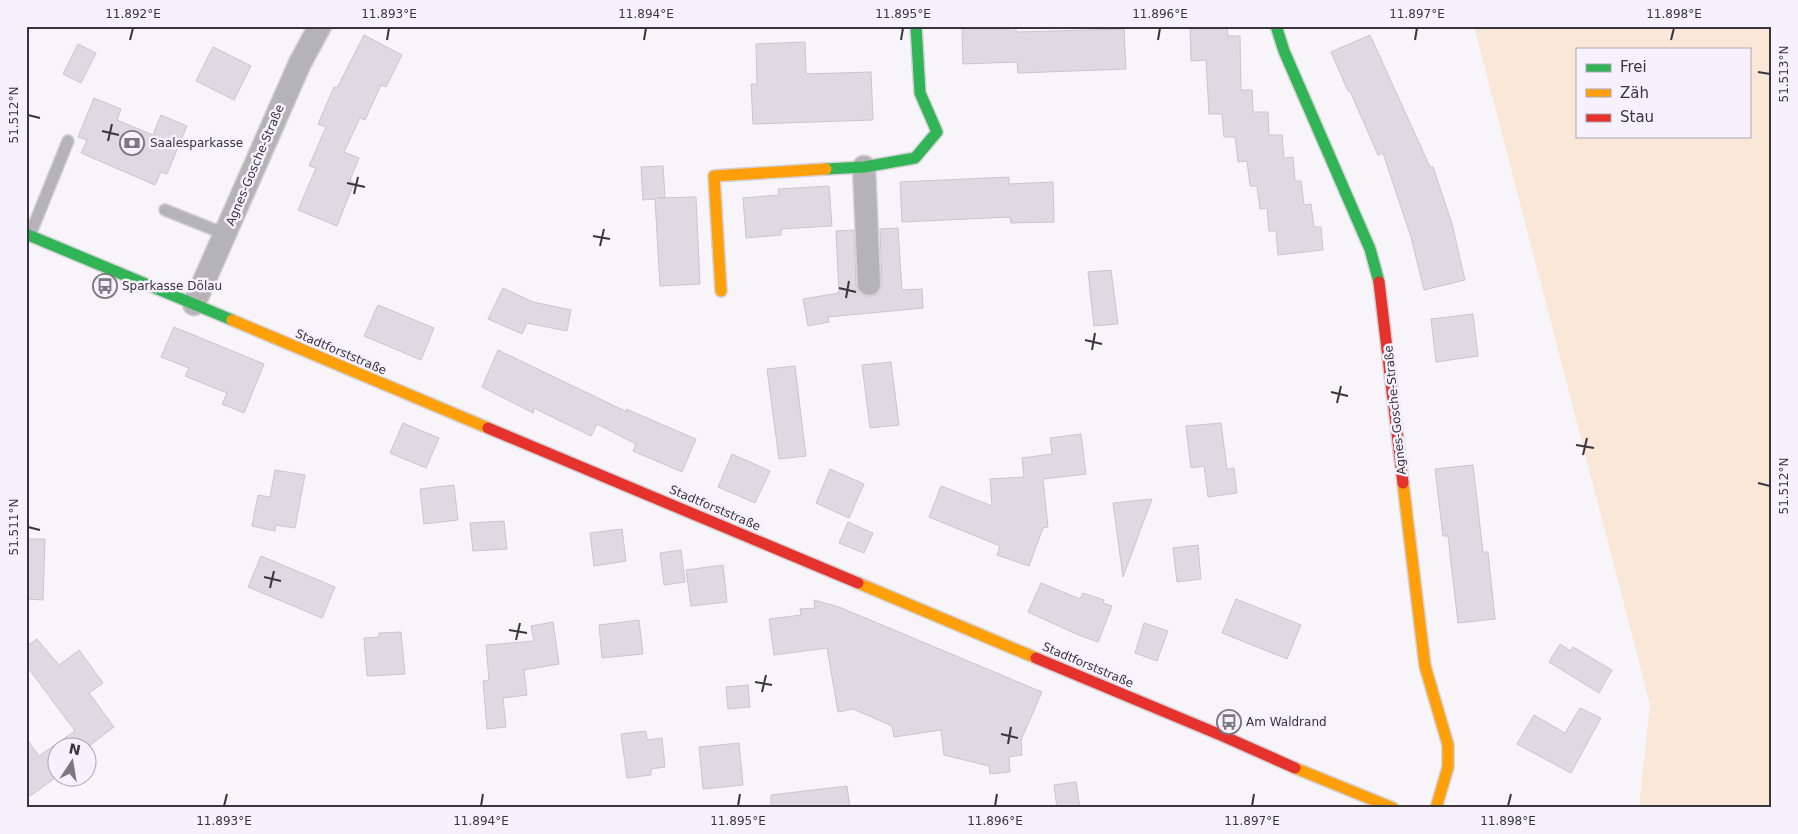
<svg xmlns="http://www.w3.org/2000/svg" width="1798" height="834" viewBox="0 0 1798 834" font-family="'DejaVu Sans',sans-serif">
  <style>
    .green { fill: #f9e8d7; fill-rule: evenodd }
    .building { fill: #dedae1; stroke: #c9c6cc }
    .lines { fill: none; stroke-linecap: round; stroke-linejoin: round }
    .lane-casing { stroke: #d5d2d7; stroke-width: 14 }
    .street-casing { stroke: #d5d2d7; stroke-width: 25 }
    .fast-casing { stroke: #d5d2d7; stroke-width: 14 }
    .slow-casing { stroke: #d5d2d7; stroke-width: 14 }
    .jam-casing { stroke: #d5d2d7; stroke-width: 14 }
    .lane { stroke: #b4b3b5; stroke-width: 11 }
    .street { stroke: #b4b3b5; stroke-width: 22 }
    .fast { stroke: #30b455; stroke-width: 11 }
    .slow { stroke: #ff9f0a; stroke-width: 11 }
    .jam { stroke: #e5322d; stroke-width: 11 }
    .ticks { fill: none; stroke: #39353d; stroke-width: 2 }
    .labels { text-anchor: middle; stroke-width: 5; stroke-linejoin: round; paint-order: stroke }
    .poi-label { font-size: 12px; fill: #39353d; stroke: #f7f1fd; text-anchor: start }
    .street-label { font-size: 12px; fill: #39353d; stroke: #f7f1fd }
    .neatline { fill: none; stroke: #39353d; stroke-width: 2 }
    .ticks-label { font-size: 12px; text-anchor: middle; fill: #39353d }
  </style>
  <rect width="100%" height="100%" fill="#f7f4fa"/>
  <!-- green -->
  <path class="green" d="M 1474,26 L 1772,26 L 1772,808 L 1639,808 L 1650,704 ZM 1577,49 L 1749,49 L 1749,136 L 1577,136 Z"/>
  <!-- building -->
  <g class="building">
    <polygon points="962,26 1016,26 1016,32 1124,29 1126,69 1018,73 1017,62 963,64"/>
    <polygon points="1190,26 1227,26 1228,36 1240,36 1241,90 1252,90 1253,112 1268,112 1269,135 1282,135 1284,158 1293,157 1295,181 1301,181 1304,205 1311,204 1314,227 1321,227 1323,250 1278,255 1276,231 1269,231 1267,208 1260,209 1257,186 1250,186 1247,161 1238,162 1235,137 1224,137 1222,114 1209,114 1206,60 1191,61"/>
    <polygon points="364,35 402,55 386,87 381,85 365,120 360,118 344,152 359,158 350,180 354,183 337,226 298,210 316,168 309,166 326,127 318,124 334,87 337,88"/>
    <polygon points="1370,35 1430,167 1433,167 1452,224 1465,280 1424,290 1411,237 1383,153 1378,155 1350,91 1348,91 1331,52"/>
    <polygon points="805,42 806,74 871,72 873,120 753,124 751,84 757,84 756,44"/>
    <polygon points="78,44 96,53 81,83 63,74"/>
    <polygon points="213,47 251,66 234,100 196,81"/>
    <polygon points="94,98 121,109 117,120 153,135 161,115 187,126 167,174 161,172 155,185 81,153 87,140 78,137"/>
    <polygon points="663,166 665,198 658,198 696,197 700,284 660,286 655,199 643,200 641,167"/>
    <polygon points="1009,177 1009,184 1053,182 1054,222 1011,223 1010,217 902,222 900,182"/>
    <polygon points="829,186 832,226 781,229 781,235 746,238 743,198 779,195 778,189"/>
    <polygon points="898,228 902,290 922,289 923,308 828,317 829,322 808,326 803,299 839,293 836,231 854,230 856,285 858,291 863,295 869,297 876,295 880,290 882,284 880,229"/>
    <polygon points="1111,270 1118,324 1094,326 1088,272"/>
    <polygon points="503,288 533,302 571,310 567,331 527,323 522,334 488,319"/>
    <polygon points="378,305 434,328 421,360 364,336"/>
    <polygon points="1473,314 1478,356 1436,362 1431,319"/>
    <polygon points="174,327 264,364 244,413 222,404 227,393 185,376 189,368 161,357"/>
    <polygon points="498,350 627,412 626,409 696,439 682,472 633,451 636,444 597,424 591,436 534,408 533,413 482,387"/>
    <polygon points="891,362 899,425 870,428 862,365"/>
    <polygon points="795,366 806,456 779,459 767,369"/>
    <polygon points="403,423 439,438 426,468 390,453"/>
    <polygon points="1221,423 1227,469 1234,468 1237,493 1208,497 1204,466 1191,468 1186,426"/>
    <polygon points="1081,434 1086,474 1043,479 1048,527 1043,528 1029,566 997,555 1000,546 929,517 941,486 992,506 990,479 1024,477 1022,458 1052,454 1050,438"/>
    <polygon points="732,454 770,471 755,503 718,487"/>
    <polygon points="1473,465 1483,552 1488,552 1495,619 1458,623 1448,536 1443,536 1435,469"/>
    <polygon points="830,469 864,484 849,518 816,503"/>
    <polygon points="275,470 305,475 295,528 276,525 275,531 252,526 258,495 270,497"/>
    <polygon points="454,485 458,520 424,524 420,489"/>
    <polygon points="1152,499 1123,577 1113,503"/>
    <polygon points="504,521 507,549 473,551 470,523"/>
    <polygon points="848,522 873,533 864,553 839,543"/>
    <polygon points="622,529 626,561 594,566 590,533"/>
    <polygon points="26,539 45,539 43,600 26,599"/>
    <polygon points="1198,545 1201,579 1177,582 1173,548"/>
    <polygon points="681,550 685,582 664,585 660,553"/>
    <polygon points="261,556 335,587 322,618 248,587"/>
    <polygon points="723,565 727,602 691,606 686,570"/>
    <polygon points="1041,583 1080,599 1083,593 1104,600 1103,603 1112,606 1098,642 1076,634 1028,612"/>
    <polygon points="1236,599 1301,625 1287,659 1222,633"/>
    <polygon points="814,600 839,607 1042,692 1021,740 1022,755 1009,757 1010,772 990,774 989,766 944,755 941,730 894,737 892,726 853,709 838,712 827,648 774,655 769,619 801,615 800,609 815,608"/>
    <polygon points="639,620 643,654 602,658 599,625"/>
    <polygon points="553,622 559,664 524,670 527,695 503,698 506,727 487,729 483,681 489,680 486,645 534,641 531,626"/>
    <polygon points="1144,623 1168,631 1157,661 1135,653"/>
    <polygon points="401,632 405,674 367,676 364,638 379,637 379,633"/>
    <polygon points="37,639 59,665 79,650 103,683 89,693 114,727 88,747 58,746 58,776 26,799 26,738 39,756 75,731 26,665 26,647"/>
    <polygon points="1560,644 1571,651 1573,647 1612,670 1599,693 1549,662"/>
    <polygon points="748,685 750,707 728,709 726,687"/>
    <polygon points="1580,708 1601,718 1571,773 1517,744 1534,715 1565,733"/>
    <polygon points="646,731 647,740 662,738 665,767 651,769 651,775 627,778 621,734"/>
    <polygon points="739,743 743,785 703,789 699,747"/>
    <polygon points="1076,782 1080,808 1057,808 1054,785"/>
    <polygon points="847,786 850,808 771,808 771,795"/>
  </g>
  <g class="lines">
    <defs>
      <g id="lane">
        <polyline points="165,210 225,234"/>
        <polyline points="30,235 68,141"/>
      </g>
      <g id="street">
        <polyline points="864,167 869,284"/>
        <polyline points="194,304 300,63 320,26"/>
      </g>
      <g id="fast">
        <polyline points="1276,26 1284,51 1370,249 1379,282"/>
        <polyline points="826,169 864,167 915,158 937,132 920,93 916,26"/>
        <polyline points="26,234 232,320"/>
      </g>
      <g id="slow">
        <polyline points="721,291 714,176 826,169"/>
        <polyline points="232,320 488,428"/>
        <polyline points="1403,483 1425,666 1448,745 1448,767 1436,808"/>
        <polyline points="858,583 1036,658"/>
        <polyline points="1295,768 1393,808"/>
      </g>
      <g id="jam">
        <polyline points="1379,282 1403,483"/>
        <polyline points="488,428 858,583"/>
        <polyline points="1036,658 1223,736 1295,768"/>
      </g>
    </defs>
    <!-- lane casing -->
    <use href="#lane" class="lane-casing"/>
    <!-- street casing -->
    <use href="#street" class="street-casing"/>
    <!-- fast casing -->
    <use href="#fast" class="fast-casing"/>
    <!-- slow casing -->
    <use href="#slow" class="slow-casing"/>
    <!-- jam casing -->
    <use href="#jam" class="jam-casing"/>
    <!-- lane -->
    <use href="#lane" class="lane"/>
    <!-- street -->
    <use href="#street" class="street"/>
    <!-- fast -->
    <use href="#fast" class="fast"/>
    <!-- slow -->
    <use href="#slow" class="slow"/>
    <!-- jam -->
    <use href="#jam" class="jam"/>
  </g>
  <!-- ticks -->
  <path class="ticks" d="M 130,40 L 133,28M 387,40 L 389,28M 644,40 L 646,28M 901,40 L 903,28M 1158,40 L 1160,28M 1415,40 L 1417,28M 1671,40 L 1674,28M 1758,72 L 1770,74M 28,115 L 40,118M 102,131 L 119,135M 108,141 L 112,124M 347,183 L 365,187M 354,194 L 358,177M 593,236 L 610,239M 600,246 L 604,229M 839,288 L 856,292M 846,298 L 849,281M 1085,340 L 1102,344M 1092,350 L 1095,333M 1331,392 L 1348,396M 1337,403 L 1341,386M 1576,445 L 1594,448M 1583,455 L 1587,438M 1758,483 L 1770,486M 28,527 L 40,530M 264,577 L 281,581M 270,588 L 274,571M 509,630 L 527,633M 516,640 L 520,623M 755,682 L 772,685M 762,692 L 766,675M 1001,734 L 1018,738M 1008,744 L 1011,727M 224,806 L 227,794M 481,806 L 483,794M 738,806 L 740,794M 995,806 L 997,794M 1252,806 L 1254,794M 1508,806 L 1511,794"/>
  <!-- icons -->
  <defs>
    <symbol id="bank-ring" viewBox="-11 -11 22 22"><circle r="9.5" fill="#f7f1fd" stroke="#7c787f" stroke-width="1.5"/><path d="M-6-4H6V4H-6ZM0-2.3a2.3 2.3 0 1 0 0 4.6a2.3 2.3 0 1 0 0-4.6Z" fill="#7c787f"/></symbol>
    <symbol id="bus-ring" viewBox="-11 -11 22 22"><circle r="9.5" fill="#f7f1fd" stroke="#7c787f" stroke-width="1.5"/><path d="M-5-6H5V4H4V6H2V4H-2V6H-4V4H-5ZM-3.5-4V0h7V-4ZM-3.5 1.2v1.5H-2V1.2ZM2 1.2v1.5H3.5V1.2Z" fill="#7c787f"/></symbol>
  </defs>
  <g fill-rule="evenodd">
    <use href="#bank-ring" x="118" y="129" width="28" height="28"/>
    <use href="#bus-ring" x="91" y="272" width="28" height="28"/>
    <use href="#bus-ring" x="1215" y="708" width="28" height="28"/>
  </g>
  <g class="labels">
    <!-- poi labels -->
    <g class="poi-label">
      <text x="150" y="147">Saalesparkasse</text>
      <text x="122" y="290">Sparkasse Dölau</text>
      <text x="1246" y="726">Am Waldrand</text>
    </g>
    <!-- street labels -->
    <g class="street-label">
      <text transform="translate(255 165) rotate(-67)" y="4">Agnes-Gosche-Straße</text>
      <text transform="translate(341 352) rotate(23)" y="4">Stadtforststraße</text>
      <text transform="translate(1395 410) rotate(-96)" y="4">Agnes-Gosche-Straße</text>
      <text transform="translate(715 508) rotate(23)" y="4">Stadtforststraße</text>
      <text transform="translate(1088 665) rotate(23)" y="4">Stadtforststraße</text>
    </g>
  </g>
  <!-- border -->
  <rect width="1798" height="834" fill="none" stroke="#f7f1fd" stroke-width="55"/>
  <!-- legend -->
  <rect x="1576" y="48" width="175" height="90" fill="#f7f1fd" stroke="#aba6b0"/>
  <rect x="1586" y="64" width="25" height="8" fill="#30b455" stroke="#aba6b0"/>
  <text x="1620" y="72" font-size="15" fill="#39353d">Frei</text>
  <rect x="1586" y="89" width="25" height="8" fill="#ff9f0a" stroke="#aba6b0"/>
  <text x="1620" y="98" font-size="15" fill="#39353d">Zäh</text>
  <rect x="1586" y="114" width="25" height="8" fill="#e5322d" stroke="#aba6b0"/>
  <text x="1620" y="122" font-size="15" fill="#39353d">Stau</text>
  <!-- north arrow -->
  <g transform="translate(72 762) rotate(12)"><circle r="24" fill="#f7f1fd" stroke="#aba6b0"/>
  <path d="M0-4L9 19L0 12L-9 19Z" fill="#7c787f"/>
  <text y="-8" font-size="14" font-weight="bold" text-anchor="middle" fill="#39353d">N</text>
  </g>
  <rect x="28" y="28" width="1742" height="778" class="neatline"/>
  <g class="ticks-label">
    <text x="133" y="18">11.892°E</text>
    <text x="389" y="18">11.893°E</text>
    <text x="646" y="18">11.894°E</text>
    <text x="903" y="18">11.895°E</text>
    <text x="1160" y="18">11.896°E</text>
    <text x="1417" y="18">11.897°E</text>
    <text x="1674" y="18">11.898°E</text>
    <text transform="translate(1784 74) rotate(-90)" y="4">51.513°N</text>
    <text transform="translate(14 115) rotate(-90)" y="4">51.512°N</text>
    <text transform="translate(1784 486) rotate(-90)" y="4">51.512°N</text>
    <text transform="translate(14 527) rotate(-90)" y="4">51.511°N</text>
    <text x="224" y="825">11.893°E</text>
    <text x="481" y="825">11.894°E</text>
    <text x="738" y="825">11.895°E</text>
    <text x="995" y="825">11.896°E</text>
    <text x="1252" y="825">11.897°E</text>
    <text x="1508" y="825">11.898°E</text>
  </g>
</svg>
